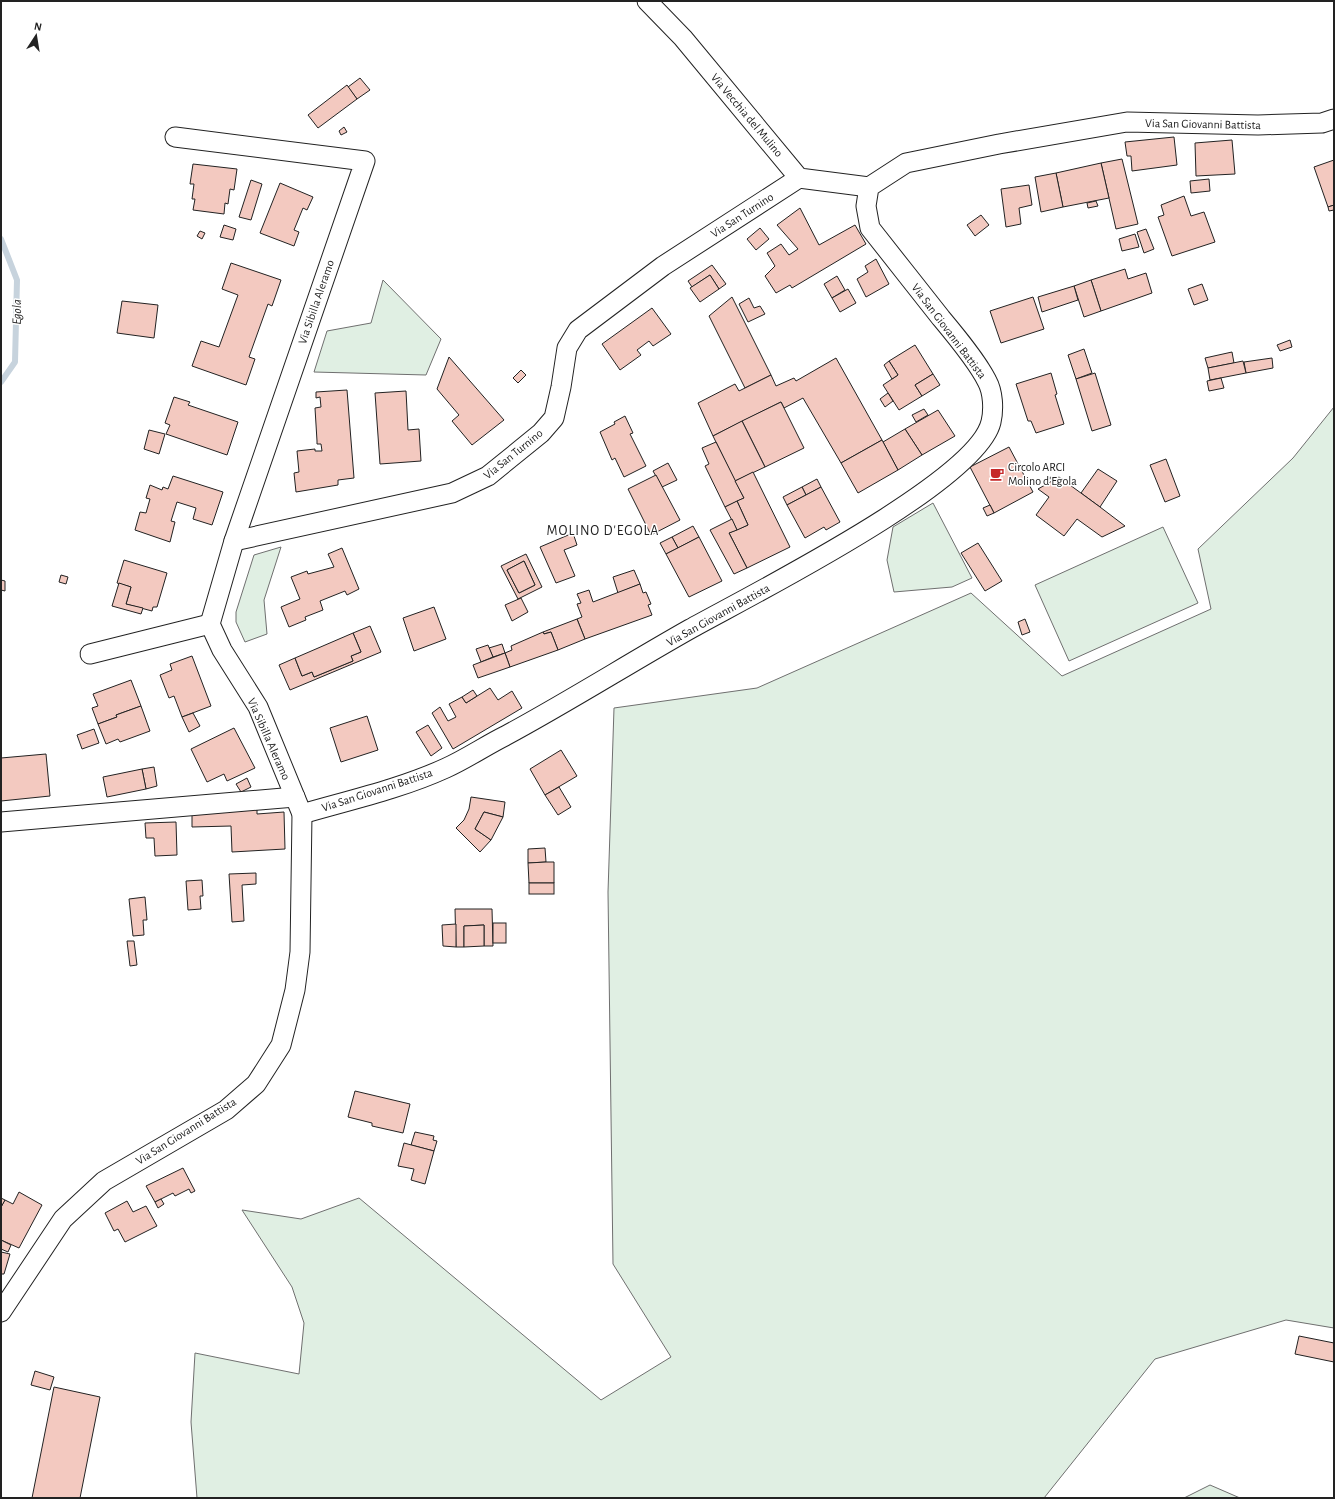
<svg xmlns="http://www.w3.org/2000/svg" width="1335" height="1499" viewBox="0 0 1335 1499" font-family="'Alegreya Sans',sans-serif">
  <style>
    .green { fill: #e0efe3; stroke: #6f6f6f }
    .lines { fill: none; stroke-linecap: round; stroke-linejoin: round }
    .stream { stroke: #c7d3dd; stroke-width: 6 }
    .building { fill: #f3c9c0; stroke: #222; fill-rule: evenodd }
    .street-casing { stroke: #222; stroke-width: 21 }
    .street { stroke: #fff; stroke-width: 19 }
    .labels { text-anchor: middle; stroke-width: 3; stroke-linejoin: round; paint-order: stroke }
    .street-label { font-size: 12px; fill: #222; stroke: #fff }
    .poi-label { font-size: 12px; fill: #222; stroke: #fff; text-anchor: start }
    .water-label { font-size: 13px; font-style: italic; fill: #222; stroke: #fff }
    .quarter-label { font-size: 14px; letter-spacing: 1px; fill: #222; stroke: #fff }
  </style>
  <rect width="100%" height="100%" fill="#fff"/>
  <!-- green -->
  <g class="green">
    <polygon points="383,280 441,339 426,375 314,372 327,331 371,323"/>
    <polygon points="1334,407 1334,1328 1286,1320 1155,1359 1044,1498 197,1498 191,1422 195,1353 299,1374 304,1323 292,1287 242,1210 301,1219 359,1198 601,1400 671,1357 613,1264 608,892 614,708 757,688 971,593 1062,676 1211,609 1198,549 1293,458"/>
    <polygon points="933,503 972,578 952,587 894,592 887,560 893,527"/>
    <polygon points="1163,527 1198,603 1069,661 1035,585"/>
    <polygon points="281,547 264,600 267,634 245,642 236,622 236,612 254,555"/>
    <polygon points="1210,1485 1240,1498 1184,1498"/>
  </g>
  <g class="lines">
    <!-- stream -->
    <polyline class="stream" points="1,239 17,280 15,362 1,382"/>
  </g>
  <!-- building -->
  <g class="building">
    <polygon points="360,78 370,90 357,99 348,87"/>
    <polygon points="347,85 357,99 318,128 308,115"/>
    <polygon points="344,127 347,132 341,135 339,131"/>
    <polygon points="1174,137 1177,165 1132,171 1131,156 1127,156 1125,142"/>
    <polygon points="1232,140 1235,174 1196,176 1195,143"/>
    <polygon points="1122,159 1138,224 1116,229 1101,163"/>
    <polygon points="1334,160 1334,205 1328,207 1314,167"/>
    <polygon points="1101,163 1109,198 1063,207 1056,173"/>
    <polygon points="193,164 237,169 234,190 230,189 228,204 225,203 224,214 193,210 195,199 192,199 194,184 190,184"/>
    <polygon points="1056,173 1063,207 1041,212 1035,177"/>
    <polygon points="1209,179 1210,191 1191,193 1190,181"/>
    <polygon points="251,180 262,184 251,220 239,217"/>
    <polygon points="280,183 313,197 307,210 303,208 294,230 299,232 294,246 260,233"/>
    <polygon points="1029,185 1032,205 1019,208 1021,224 1006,227 1001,189"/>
    <polygon points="1184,196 1191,216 1204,212 1215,242 1172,256 1158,217 1164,215 1161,205"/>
    <polygon points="1096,201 1098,206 1088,208 1087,203"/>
    <polygon points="1334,205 1334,210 1329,211 1328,207"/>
    <polygon points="800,208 819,245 855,225 866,244 792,288 790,285 776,293 765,276 775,266 767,253 781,244 789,255 798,249 777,225"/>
    <polygon points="981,215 989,225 975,236 967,225"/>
    <polygon points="224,225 236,229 233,240 220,237"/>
    <polygon points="760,228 769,239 756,250 747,239"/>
    <polygon points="1146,229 1154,249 1144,253 1137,232"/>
    <polygon points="200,231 205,233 202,239 197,236"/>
    <polygon points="1135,234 1139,247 1122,251 1119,239"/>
    <polygon points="876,259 889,284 866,297 857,279 868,272 865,266"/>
    <polygon points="231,263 281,280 272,306 268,304 249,357 255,359 246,385 192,366 201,341 219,347 238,295 222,289"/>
    <polygon points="712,265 726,284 719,289 710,275 692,287 688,281"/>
    <polygon points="1125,269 1128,279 1146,273 1152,293 1101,311 1091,280"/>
    <polygon points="710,275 719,289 700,302 690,288"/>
    <polygon points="837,276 845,290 832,298 824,284"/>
    <polygon points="1091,280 1101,311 1084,317 1074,286"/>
    <polygon points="1202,284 1208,300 1194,305 1188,289"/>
    <polygon points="1074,286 1078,300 1042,312 1038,297"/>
    <polygon points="848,289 856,303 840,312 832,298"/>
    <polygon points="732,297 771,375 745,388 709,316"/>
    <polygon points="1033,297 1044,329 1001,343 990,311"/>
    <polygon points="749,298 754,308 760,306 765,314 748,322 739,304"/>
    <polygon points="122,301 158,305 154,338 117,333"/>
    <polygon points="652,308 671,334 653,346 649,341 637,350 641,355 620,370 602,344"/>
    <polygon points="1290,340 1292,347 1280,351 1277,345"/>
    <polygon points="915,345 933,374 915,385 922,396 899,410 883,385 898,375 889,361"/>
    <polygon points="1084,349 1092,373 1076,379 1068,355"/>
    <polygon points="1232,352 1234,363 1208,368 1205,358"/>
    <polygon points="449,357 504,420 472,445 452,421 459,415 437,389"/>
    <polygon points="836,358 882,440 841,463 803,398 784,408 781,402 713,436 698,403 735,384 739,391 771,375 776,386 794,378 796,381"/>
    <polygon points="1272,358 1273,368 1246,373 1244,362"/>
    <polygon points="889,361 898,375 892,379 884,365"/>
    <polygon points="1243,361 1246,373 1210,380 1208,368"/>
    <polygon points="521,370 526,375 518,383 513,378"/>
    <polygon points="1051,373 1057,394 1055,395 1064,424 1036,433 1031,421 1028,421 1016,384"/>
    <polygon points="1095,373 1111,425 1092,431 1076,379"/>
    <polygon points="933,374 940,385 922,396 915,385"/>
    <polygon points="1221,378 1224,388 1209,391 1207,381"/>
    <polygon points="347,390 354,478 338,480 338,485 296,492 294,473 299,472 297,451 315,449 315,451 322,451 321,444 317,444 317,441 315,408 321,407 320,397 316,398 316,392"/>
    <polygon points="406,391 408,430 419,429 421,461 380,464 375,393"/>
    <polygon points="888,393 893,401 885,407 880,399"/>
    <polygon points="174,397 190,402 188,405 238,422 227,455 166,434 170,425 165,423"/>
    <polygon points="781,402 804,448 765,467 742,421"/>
    <polygon points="924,409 928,415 916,422 912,415"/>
    <polygon points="938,410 955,436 922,455 905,429"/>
    <polygon points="625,416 633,433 630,434 646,466 624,477 615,458 612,460 600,432 615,424 614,422"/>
    <polygon points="742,421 765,467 735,481 713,436"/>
    <polygon points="905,429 922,455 898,470 883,442"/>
    <polygon points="149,430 165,434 159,454 144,449"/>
    <polygon points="882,440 898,470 858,493 841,463"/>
    <polygon points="716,442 744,498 725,507 705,466 709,464 702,448"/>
    <polygon points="1009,447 1033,492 994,513 970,467"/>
    <polygon points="1166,459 1180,496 1165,502 1150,465"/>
    <polygon points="668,463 677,480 662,487 653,471"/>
    <polygon points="1098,469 1117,481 1100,507 1081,493"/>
    <polygon points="753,472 790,547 747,568 729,533 748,525 737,501 744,498 735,481"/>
    <polygon points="656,475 680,520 651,535 628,489"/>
    <polygon points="173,476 223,492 212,525 193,519 196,508 177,502 171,521 175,522 170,542 135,530 140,512 146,513 150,499 146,498 150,485 162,490 163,487 168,489"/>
    <polygon points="1059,477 1100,507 1125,526 1102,537 1077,519 1064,536 1036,515 1049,497 1038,489"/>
    <polygon points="817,479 821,487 806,495 802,487"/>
    <polygon points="802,487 806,495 787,505 783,497"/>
    <polygon points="821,487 840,522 826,530 824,527 805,538 787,505"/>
    <polygon points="737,501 748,525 737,530 725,507"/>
    <polygon points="990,505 994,513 987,516 983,508"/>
    <polygon points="732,519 737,530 729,533 747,568 734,574 710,530"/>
    <polygon points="693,526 699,537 678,548 672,537"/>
    <polygon points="573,533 577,545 564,550 575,576 556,583 540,547"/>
    <polygon points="672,537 678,548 666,554 660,543"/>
    <polygon points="699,537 722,581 689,597 666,554"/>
    <polygon points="978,543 1002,581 985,591 961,553"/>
    <polygon points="342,548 359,589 347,595 345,591 320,601 323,610 305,617 306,620 289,627 281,607 300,599 291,577 307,571 308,574 334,567 328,554"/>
    <path d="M 526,554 L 542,587 L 518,599 L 501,566 ZM 524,561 L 535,585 L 519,593 L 507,570 Z"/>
    <polygon points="124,560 167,573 157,607 153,607 152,611 126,604 131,587 117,583"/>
    <polygon points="524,561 535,585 519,593 507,570"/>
    <polygon points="634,570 640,584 618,593 613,577"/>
    <polygon points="61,575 68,577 66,584 59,582"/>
    <polygon points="1,580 5,581 5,591 1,590"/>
    <polygon points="119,583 131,587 126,604 143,608 141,614 112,606"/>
    <polygon points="640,584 643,593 646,592 651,604 648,605 652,615 585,639 577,619 582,617 577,604 581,603 577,594 589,590 593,602"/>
    <polygon points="521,598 528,612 512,621 505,605"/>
    <polygon points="434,607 446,639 414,651 403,618"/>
    <polygon points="577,619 585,639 558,650 551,632 544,634 543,632"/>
    <polygon points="1025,619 1030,632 1022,635 1018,622"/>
    <polygon points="370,626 381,652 290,690 279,665 295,658 302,676 312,672 314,677 353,661 351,656 361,652 353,633"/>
    <polygon points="543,632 544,634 551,632 558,650 510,667 505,653 512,650 511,646"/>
    <polygon points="353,633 361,652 351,656 353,661 314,677 312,672 302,676 295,658"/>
    <polygon points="502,644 505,653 493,657 489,648"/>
    <polygon points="488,645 493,657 481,662 476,649"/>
    <polygon points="505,653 510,667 478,678 473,665"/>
    <polygon points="192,656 211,706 182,717 174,696 169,698 160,675 172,670 170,664"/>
    <polygon points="131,680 141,706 116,715 117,717 98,724 92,708 98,706 93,694"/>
    <polygon points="490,688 498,700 512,691 522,708 453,749 432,713 440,707 448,721 456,717 449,704 462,697 466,703"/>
    <polygon points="473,690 477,696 466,703 462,697"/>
    <polygon points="141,706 150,731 120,742 118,739 106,744 98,724 117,717 116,715"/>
    <polygon points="193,713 200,726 189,732 182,717"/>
    <polygon points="367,716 378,750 341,762 330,728"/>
    <polygon points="428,725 442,748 431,756 416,732"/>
    <polygon points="234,728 255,768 227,781 224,774 207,782 191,749"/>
    <polygon points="94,729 99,743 82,749 77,735"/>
    <polygon points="561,750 577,776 545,795 530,769"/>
    <polygon points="46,754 50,796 1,801 1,758"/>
    <polygon points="154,767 157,786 146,789 142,769"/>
    <polygon points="142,769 146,789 107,797 103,777"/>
    <polygon points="247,778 251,787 241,792 236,784"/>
    <polygon points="559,787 571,807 558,815 545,795"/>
    <polygon points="471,797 505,802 503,817 484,812 475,829 491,840 480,852 456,828 464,820 469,809"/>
    <polygon points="257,807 257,814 284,812 285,849 232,852 231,826 192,827 192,810"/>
    <polygon points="484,812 503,817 491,840 475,829"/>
    <polygon points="176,822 177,855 155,856 154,838 146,838 145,823"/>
    <polygon points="545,848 546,862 528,863 528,849"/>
    <polygon points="546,862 554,862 554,883 529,883 528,863"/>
    <polygon points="256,873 256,884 242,885 244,921 232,922 229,874"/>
    <polygon points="202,880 203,896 200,896 201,909 188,910 186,881"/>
    <rect x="529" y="883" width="25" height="11"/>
    <polygon points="145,897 147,920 143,920 144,935 133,936 129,899"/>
    <polygon points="455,909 492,909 493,946 484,946 484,925 464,926 464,947 456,947"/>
    <rect x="493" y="923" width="13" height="20"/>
    <polygon points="456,924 456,947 443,946 442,925"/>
    <polygon points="484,925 484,946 464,947 464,926"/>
    <polygon points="127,941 134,941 137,965 130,966"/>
    <polygon points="355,1091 410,1104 403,1133 372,1126 372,1123 348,1117"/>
    <polygon points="415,1132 434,1136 433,1140 437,1141 434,1151 411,1145"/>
    <polygon points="404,1143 434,1151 425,1184 411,1180 414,1169 398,1166"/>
    <polygon points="183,1168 195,1191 191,1193 189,1189 175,1196 173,1193 155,1202 146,1186"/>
    <polygon points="19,1192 42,1205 19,1248 1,1240 1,1207 5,1200 13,1204"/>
    <polygon points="1,1198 5,1200 1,1207"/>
    <polygon points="161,1199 164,1204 158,1208 155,1202"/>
    <polygon points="127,1201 133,1212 146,1206 157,1226 125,1242 118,1229 114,1231 105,1213"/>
    <polygon points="1,1240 11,1245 8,1252 1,1249"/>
    <polygon points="1,1252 10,1254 4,1274 1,1274"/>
    <polygon points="1299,1336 1334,1343 1334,1362 1295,1354"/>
    <polygon points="35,1371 54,1377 50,1390 31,1385"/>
    <polygon points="54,1387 100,1397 80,1498 32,1498"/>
  </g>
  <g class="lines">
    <defs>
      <g id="street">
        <polyline points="647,1 683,38 799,178 869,187"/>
        <polyline points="234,541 452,493 488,476 541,433 554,418 561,387 567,348 578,330 663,266 799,178"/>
        <polyline points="90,654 210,624"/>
        <path d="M 302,814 C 350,800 400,789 446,768 C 466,759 485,746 505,736 C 568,702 628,664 690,629 C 749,596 977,482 991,422 C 994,409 993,392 987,381 C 977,361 956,336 941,318 C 917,288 894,258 870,228 L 866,206 L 869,187 L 906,163 L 999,144 L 1127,122 L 1258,125 L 1322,123 L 1334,119"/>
        <polyline points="1,822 295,797"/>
        <polyline points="1,1312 63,1219 104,1181 226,1110 256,1084 281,1045 295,990 300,952 302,814 258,707 222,650 210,624 234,541 365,161 175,137"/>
      </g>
    </defs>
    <!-- street casing -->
    <use href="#street" class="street-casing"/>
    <!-- street -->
    <use href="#street" class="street"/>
  </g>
  <!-- icons -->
  <defs>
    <symbol id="cafe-bare" viewBox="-9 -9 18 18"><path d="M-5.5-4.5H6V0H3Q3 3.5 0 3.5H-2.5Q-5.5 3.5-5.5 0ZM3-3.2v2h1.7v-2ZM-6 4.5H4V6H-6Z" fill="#c62828" stroke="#fff" stroke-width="2.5" paint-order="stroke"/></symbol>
  </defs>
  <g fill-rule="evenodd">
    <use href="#cafe-bare" x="987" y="464" width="20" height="20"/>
  </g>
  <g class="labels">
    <!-- street labels -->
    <g class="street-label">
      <text transform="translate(747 115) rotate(50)" y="4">Via Vecchia del Mulino</text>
      <text transform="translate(1203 124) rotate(1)" y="4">Via San Giovanni Battista</text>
      <text transform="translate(742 215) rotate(-33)" y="4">Via San Turnino</text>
      <text transform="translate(316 302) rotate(-71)" y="4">Via Sibilla Aleramo</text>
      <text transform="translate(949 331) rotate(53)" y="4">Via San Giovanni Battista</text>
      <text transform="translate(513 454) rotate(-39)" y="4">Via San Turnino</text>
      <text transform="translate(718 615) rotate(-29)" y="4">Via San Giovanni Battista</text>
      <text transform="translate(269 739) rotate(66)" y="4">Via Sibilla Aleramo</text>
      <text transform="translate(377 790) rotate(-18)" y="4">Via San Giovanni Battista</text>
      <text transform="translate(186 1131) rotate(-32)" y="4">Via San Giovanni Battista</text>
    </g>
    <!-- poi labels -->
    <g class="poi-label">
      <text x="1008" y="471">Circolo ARCI<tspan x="1008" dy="14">Molino d'Egola</tspan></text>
    </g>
    <!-- water labels -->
    <g class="water-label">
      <text transform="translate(16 312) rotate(-89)" y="5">Egola</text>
    </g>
    <!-- quarter labels -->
    <g class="quarter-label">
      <text x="603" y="535">MOLINO D'EGOLA</text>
    </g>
  </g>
  <!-- border -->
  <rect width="1335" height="1499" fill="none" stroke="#222222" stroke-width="4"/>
  <!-- north arrow -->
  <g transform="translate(36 36) rotate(12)" stroke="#ffffff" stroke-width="3" paint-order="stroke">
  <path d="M0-3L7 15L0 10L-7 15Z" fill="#222222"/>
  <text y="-6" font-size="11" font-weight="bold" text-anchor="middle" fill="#222222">N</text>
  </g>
</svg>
